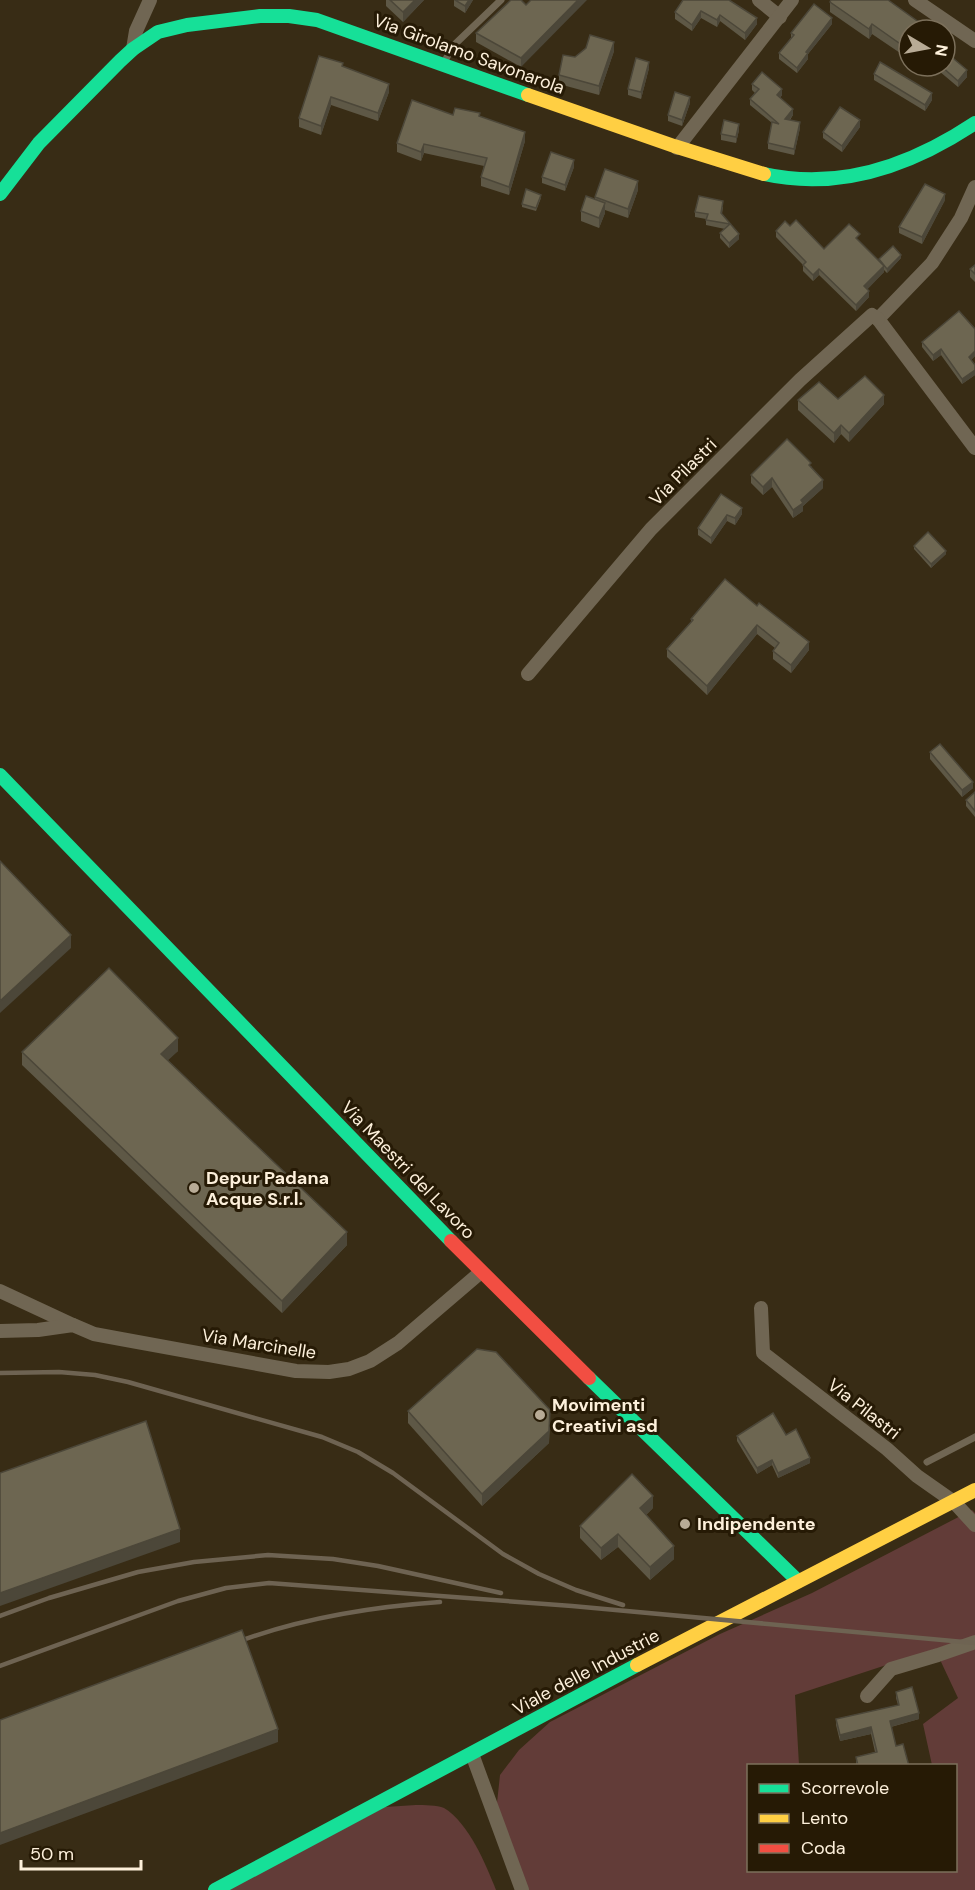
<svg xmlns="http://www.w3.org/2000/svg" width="975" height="1890" viewBox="0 0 975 1890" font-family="'DM Sans',sans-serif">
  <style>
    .green { fill: #623c38; fill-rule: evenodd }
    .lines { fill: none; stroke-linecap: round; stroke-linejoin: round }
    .lane { stroke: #706653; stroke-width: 7 }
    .street { stroke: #706653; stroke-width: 14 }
    .fast { stroke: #16e098; stroke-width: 14 }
    .slow { stroke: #ffcf43; stroke-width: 14 }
    .jam { stroke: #f24e42; stroke-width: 14 }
    .rail { stroke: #6e6352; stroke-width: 4.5 }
    .wall { fill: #5e5846 }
    .shaded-wall { fill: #4c4739 }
    .building { fill: #6d6651; stroke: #4c4739; stroke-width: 1.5 }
    .poi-dot { fill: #b8ab96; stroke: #261a05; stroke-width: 2 }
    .labels { text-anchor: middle; stroke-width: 6; stroke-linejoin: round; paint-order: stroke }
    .street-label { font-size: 18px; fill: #fdf0db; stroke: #261a05 }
    .poi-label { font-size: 18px; font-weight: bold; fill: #fdf0db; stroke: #261a05; text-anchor: start }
  </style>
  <rect width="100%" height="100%" fill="#382c15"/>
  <!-- green -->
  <g class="green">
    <path d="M 972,1510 L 975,1513 L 975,1890 L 522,1890 L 502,1839 L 497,1803 L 500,1775 L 519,1750 L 550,1722 L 720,1634 L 812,1593 ZM 935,1649 L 958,1698 L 923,1724 L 932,1765 L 956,1766 L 956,1870 L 748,1870 L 748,1766 L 799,1765 L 795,1695 Z"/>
    <path d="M 416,1805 C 424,1805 437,1805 444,1808 C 469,1823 486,1865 496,1890 L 227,1890 L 385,1807 Z"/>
  </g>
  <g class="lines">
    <!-- lane -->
    <g class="lane">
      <polyline points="443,65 452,47 501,0"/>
      <polyline points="927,1462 975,1437"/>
    </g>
    <!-- street -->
    <g class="street">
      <polyline points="759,0 780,17"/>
      <polyline points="915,0 975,41"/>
      <polyline points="133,49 136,31 150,0"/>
      <polyline points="677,148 792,0"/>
      <polyline points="878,319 932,263 961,218 975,187"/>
      <polyline points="878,319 975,448"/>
      <polyline points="528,674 651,529 800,380 872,315 878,319"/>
      <polyline points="0,1291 73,1325"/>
      <polyline points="761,1308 763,1353 887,1449 917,1476 954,1502 975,1525"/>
      <polyline points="0,1331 38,1330 73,1325 94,1334 121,1339 296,1371 329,1372 349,1369 370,1361 398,1343 481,1272"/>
      <polyline points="867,1696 891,1669 938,1655 975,1642"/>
      <polyline points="472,1754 522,1890"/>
    </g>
    <!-- fast -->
    <g class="fast">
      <path d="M 764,174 C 840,191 912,165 975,123"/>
      <polyline points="0,194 39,143 120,61 133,49 158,32 187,25 260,16 289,16 317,20 528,95"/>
      <polyline points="0,775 451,1241"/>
      <polyline points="589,1378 798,1581"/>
      <polyline points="215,1890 637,1665"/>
    </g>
    <!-- slow -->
    <g class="slow">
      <polyline points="528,95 674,146 764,174"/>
      <polyline points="637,1665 975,1490"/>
    </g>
    <!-- jam -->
    <polyline class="jam" points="451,1241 589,1378"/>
    <!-- rail -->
    <g class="rail">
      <polyline points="0,1373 59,1372 95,1375 128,1382 322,1437 358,1452 393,1473 503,1554 539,1574 576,1590 623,1605"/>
      <polyline points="0,1616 49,1598 138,1572 194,1562 268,1555 333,1559 378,1566 501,1593"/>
      <path d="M 229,1645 C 296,1619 368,1607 440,1602"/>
      <polyline points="0,1666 178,1601 226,1588 269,1583 572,1606 975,1643"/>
    </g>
  </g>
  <!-- wall -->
  <g class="wall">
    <polygon points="386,0 424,0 403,22 386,6"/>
    <polygon points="454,0 473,0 465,13 454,6"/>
    <polygon points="683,0 757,24 745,40 720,21 717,27 701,18 692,31 675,19 675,12"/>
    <polygon points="830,2 927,30 909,30 909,59 872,34 869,39 830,12"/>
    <polygon points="526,5 521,67 476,42 476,33"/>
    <polygon points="832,24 808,54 808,59 797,73 779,59 779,53 791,38 791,33"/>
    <polygon points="614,51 599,95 559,84 559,75 575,57"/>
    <polygon points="343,66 389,92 378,121 331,105 321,135 299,127 299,118"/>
    <polygon points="939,66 945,66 967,77 958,87 939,71"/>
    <polygon points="649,68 641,99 628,95 628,89"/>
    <polygon points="874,74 932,100 925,111 874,80"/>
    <polygon points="752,84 782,95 780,98 793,115 790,120 800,128 794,155 768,149 768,143 772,123 750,105 750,99 755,93 752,90"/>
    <polygon points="690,103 682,126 668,121 668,115"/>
    <polygon points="453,115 480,117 525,141 509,195 481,186 481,177 484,166 424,153 421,161 397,152 397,143"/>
    <polygon points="860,127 842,152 823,138 823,132"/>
    <polygon points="739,130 736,143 721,140 721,134"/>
    <polygon points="574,167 565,191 542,183 542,177"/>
    <polygon points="638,190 628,218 605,210 605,213 599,228 581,221 581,211 595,200 595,197"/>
    <polygon points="541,198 536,211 522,207 522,204"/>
    <polygon points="945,200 922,244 899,233 899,227"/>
    <polygon points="723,207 722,214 739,239 729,248 720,238 720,233 725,229 706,225 706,219 695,217 695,212"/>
    <polygon points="790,226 824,249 860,241 859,241 879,261 879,259 901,258 887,273 884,270 884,272 867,289 869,297 856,311 819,275 813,281 803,271 803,265 776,237 776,231"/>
    <polygon points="975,265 975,282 970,277 970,269"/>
    <polygon points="975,329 975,356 971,360 975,365 975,375 962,384 941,355 933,361 922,347 922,342"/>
    <polygon points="838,399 884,404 849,442 841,434 834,443 798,410 798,400"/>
    <polygon points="811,466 823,488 803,506 803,511 793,518 772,487 763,495 751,483 751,475"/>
    <polygon points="721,494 742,514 735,525 727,521 711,544 698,535 698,528"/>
    <polygon points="914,546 946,554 931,568 914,549"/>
    <polygon points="725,579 809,650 791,673 773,659 773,651 775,648 757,634 707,695 667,657 667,649 691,622 691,619"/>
    <polygon points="930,752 973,788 962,797 930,759"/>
    <polygon points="975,792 975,817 966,806 966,800"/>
    <polygon points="178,1051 167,1060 347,1245 282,1313 22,1065 22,1052"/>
    <polygon points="408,1411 550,1423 549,1443 482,1506 408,1423"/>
    <polygon points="786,1435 810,1463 778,1478 772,1465 757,1474 737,1441 737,1436"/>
    <polygon points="653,1508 646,1515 674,1559 650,1580 618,1547 601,1560 580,1538 580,1526"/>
    <polygon points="896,1692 919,1719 891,1727 896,1746 909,1766 856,1766 856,1757 875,1752 871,1734 840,1741 836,1725 836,1719 898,1705 896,1698"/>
  </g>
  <!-- shaded-wall -->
  <g class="shaded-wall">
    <polygon points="415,0 424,0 403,22 403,12"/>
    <polygon points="469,0 473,0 465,13 465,6"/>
    <polygon points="578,0 587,0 521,67 521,58"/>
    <polygon points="701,11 701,18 692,31 692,25"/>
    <polygon points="720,15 720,21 717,27 717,20"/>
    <polygon points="757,18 757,24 745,40 745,33"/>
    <polygon points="832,18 832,24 808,54 808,59 797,73 797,68 806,52"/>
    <polygon points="872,24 872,34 869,39 869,29"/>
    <polygon points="614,42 614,51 599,95 599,86"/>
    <polygon points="649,62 649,68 641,99 641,92"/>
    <polygon points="967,70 967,77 958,87 958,81"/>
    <polygon points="389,84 389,92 378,121 378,113"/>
    <polygon points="782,89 782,95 777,102 777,95"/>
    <polygon points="932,93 932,100 925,111 925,105"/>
    <polygon points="331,97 331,105 321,135 321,126"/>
    <polygon points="690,97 690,103 682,126 682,120"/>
    <polygon points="793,109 793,115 785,125 785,119"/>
    <polygon points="860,120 860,127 842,152 842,146"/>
    <polygon points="800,122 800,128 794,155 794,149"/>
    <polygon points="739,124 739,130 736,143 736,137"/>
    <polygon points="525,132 525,141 509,195 509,187"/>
    <polygon points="424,144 424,153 421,161 421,152"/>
    <polygon points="574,160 574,167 565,191 565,185"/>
    <polygon points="638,181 638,190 628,218 628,209"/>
    <polygon points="945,194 945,200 922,244 922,237"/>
    <polygon points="605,203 605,213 599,228 599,218"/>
    <polygon points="739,234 739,239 729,248 729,243"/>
    <polygon points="901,255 901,258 887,273 887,269"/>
    <polygon points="884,266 884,272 864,293 864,286"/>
    <polygon points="819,269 819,275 813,281 813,275"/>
    <polygon points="869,291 869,297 856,311 856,305"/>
    <polygon points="941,349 941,355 933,361 933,355"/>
    <polygon points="975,351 975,356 969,362 969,357"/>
    <polygon points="975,370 975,375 962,384 962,379"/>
    <polygon points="884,395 884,404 849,442 849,433"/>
    <polygon points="841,425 841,434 834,443 834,433"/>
    <polygon points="772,478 772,487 763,495 763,487"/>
    <polygon points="823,480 823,488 803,506 803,511 793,518 793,510 801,500"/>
    <polygon points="742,508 742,514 735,525 735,518"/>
    <polygon points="727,515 727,521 711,544 711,538"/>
    <polygon points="946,551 946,554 931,568 931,564"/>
    <polygon points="757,625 757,634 707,695 707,686"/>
    <polygon points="809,642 809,650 791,673 791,665"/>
    <polygon points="973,782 973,788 962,797 962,790"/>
    <polygon points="71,935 71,948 0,1013 0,1001"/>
    <polygon points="178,1038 178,1051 161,1067 161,1054"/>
    <polygon points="347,1232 347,1245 282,1313 282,1301"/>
    <polygon points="550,1410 549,1443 482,1506 482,1494"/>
    <polygon points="810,1458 810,1463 778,1478 778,1473"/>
    <polygon points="772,1460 772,1465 757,1474 757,1468"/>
    <polygon points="653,1496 653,1508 640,1520 640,1508"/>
    <polygon points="180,1529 180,1542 0,1606 0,1593"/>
    <polygon points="618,1534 618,1547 601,1560 601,1548"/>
    <polygon points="674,1546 674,1559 650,1580 650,1567"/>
    <polygon points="919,1713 919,1719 890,1727 890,1721"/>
    <polygon points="871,1727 871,1734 840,1741 840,1735"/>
    <polygon points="278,1729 278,1742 0,1845 0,1833"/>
  </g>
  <!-- building -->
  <g class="building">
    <polygon points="390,0 415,0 403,12"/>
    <polygon points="455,0 469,0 465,6"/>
    <polygon points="511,0 521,0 526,5 531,0 578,0 521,58 476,33"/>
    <polygon points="683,0 729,0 757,18 745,33 720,15 717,20 701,11 692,25 675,12"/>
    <polygon points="831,0 888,0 927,28 926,30 909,30 909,50 872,24 869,29 830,2"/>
    <polygon points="814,4 832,18 806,52 808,53 797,68 779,53 794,35 791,33"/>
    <polygon points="590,35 614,42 599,86 559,75 563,55 575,57 586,48"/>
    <polygon points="948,54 967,70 958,81 941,66 945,66 945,57"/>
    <polygon points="319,56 343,63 342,66 389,84 378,113 331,97 321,126 299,118"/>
    <polygon points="636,58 649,62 641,92 628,89"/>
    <polygon points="880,62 932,93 925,105 874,74"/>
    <polygon points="762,72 782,89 777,95 793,109 785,119 800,122 794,149 768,143 772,122 779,124 750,99 759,89 752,84"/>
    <polygon points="675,92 690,97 682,120 668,115"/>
    <polygon points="412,100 453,115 455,108 480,113 479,116 525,132 509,187 481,177 487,158 424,144 421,152 397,143"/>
    <polygon points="840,107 860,120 842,146 823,132"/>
    <polygon points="724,120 739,124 736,137 721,134"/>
    <polygon points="551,152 574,160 565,185 542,177"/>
    <polygon points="605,169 638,181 628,209 595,197"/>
    <polygon points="925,184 945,194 922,237 899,227"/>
    <polygon points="526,189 541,195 536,208 522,204"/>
    <polygon points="586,196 605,203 599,218 581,211"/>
    <polygon points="699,196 723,201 721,213 739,234 729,243 720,233 730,224 706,220 708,214 695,212"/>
    <polygon points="796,220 824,249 849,224 860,234 856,238 884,266 864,286 869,291 856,305 819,269 813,275 803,265 806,262 776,231 785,221 790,226"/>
    <polygon points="893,246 901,255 887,269 879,259"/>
    <polygon points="975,265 975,274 970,269"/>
    <polygon points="959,311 975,329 975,351 969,357 975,365 975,370 962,379 941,349 933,355 922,342"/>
    <polygon points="865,376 884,395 849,433 841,425 834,433 798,400 819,382 838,399"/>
    <polygon points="787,439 811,463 809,465 823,480 801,500 803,503 793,510 772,478 763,487 751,475"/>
    <polygon points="721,494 742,508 735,518 727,515 711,538 698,528"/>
    <polygon points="928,532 946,551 931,564 914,546"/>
    <polygon points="725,579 757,606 759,603 809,642 791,665 773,651 779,643 757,625 707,686 667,649 693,620 691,619"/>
    <polygon points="940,744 973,782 962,790 930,752"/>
    <polygon points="975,792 975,811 966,800"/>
    <polygon points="0,861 71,935 0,1001"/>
    <polygon points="109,968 178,1038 161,1054 347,1232 282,1301 22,1052"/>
    <polygon points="477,1349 496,1352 550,1410 549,1431 482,1494 408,1411"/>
    <polygon points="773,1413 786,1435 796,1429 810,1458 778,1473 772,1460 757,1468 737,1436"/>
    <polygon points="146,1421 180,1529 0,1593 0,1473"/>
    <polygon points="632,1474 653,1496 640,1508 674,1546 650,1567 618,1534 601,1548 580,1526"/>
    <polygon points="242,1630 278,1729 0,1833 0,1720"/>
    <polygon points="912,1687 919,1713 890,1721 896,1746 903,1744 909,1766 858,1766 856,1757 877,1752 871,1727 840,1735 836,1719 899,1705 896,1692"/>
  </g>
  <!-- markers -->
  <g class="poi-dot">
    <circle cx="194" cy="1188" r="6"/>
    <circle cx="540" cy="1415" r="6"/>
    <circle cx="685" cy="1524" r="6"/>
  </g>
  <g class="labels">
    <!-- street labels -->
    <g class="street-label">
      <text transform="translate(469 54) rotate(20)" y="6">Via Girolamo Savonarola</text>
      <text transform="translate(683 472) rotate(-45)" y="6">Via Pilastri</text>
      <text transform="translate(408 1170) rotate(46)" y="6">Via Maestri del Lavoro</text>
      <text transform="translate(259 1344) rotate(9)" y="6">Via Marcinelle</text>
      <text transform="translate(864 1409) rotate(38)" y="6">Via Pilastri</text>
      <text transform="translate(586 1672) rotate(-28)" y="6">Viale delle Industrie</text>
    </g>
    <!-- poi labels -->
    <g class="poi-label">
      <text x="206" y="1184">Depur Padana<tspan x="206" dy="21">Acque S.r.l.</tspan></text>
      <text x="552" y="1411">Movimenti<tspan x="552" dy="21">Creativi asd</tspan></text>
      <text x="697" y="1530">Indipendente</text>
    </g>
  </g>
  <!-- legend -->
  <rect x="747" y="1764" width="210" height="108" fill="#261a05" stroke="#7c705b" stroke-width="1.5"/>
  <rect x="759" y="1784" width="30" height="9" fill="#16e098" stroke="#7c705b" stroke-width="1.5"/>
  <text x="801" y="1794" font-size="18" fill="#fdf0db">Scorrevole</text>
  <rect x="759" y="1814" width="30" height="9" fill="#ffcf43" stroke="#7c705b" stroke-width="1.5"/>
  <text x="801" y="1824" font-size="18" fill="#fdf0db">Lento</text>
  <rect x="759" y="1844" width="30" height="9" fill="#f24e42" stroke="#7c705b" stroke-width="1.5"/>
  <text x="801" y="1854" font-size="18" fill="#fdf0db">Coda</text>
  <!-- north arrow -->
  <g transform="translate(927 48) rotate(100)"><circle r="28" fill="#261a05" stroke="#7c705b" stroke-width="1.5"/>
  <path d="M0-4.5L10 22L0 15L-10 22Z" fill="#b8ab96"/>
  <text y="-9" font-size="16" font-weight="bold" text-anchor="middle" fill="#fdf0db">N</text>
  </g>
  <!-- scale -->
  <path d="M21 1860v9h120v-9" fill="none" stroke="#fdf0db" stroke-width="3"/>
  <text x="30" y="1860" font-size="18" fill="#fdf0db" stroke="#261a05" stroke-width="4.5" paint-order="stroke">50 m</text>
</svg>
